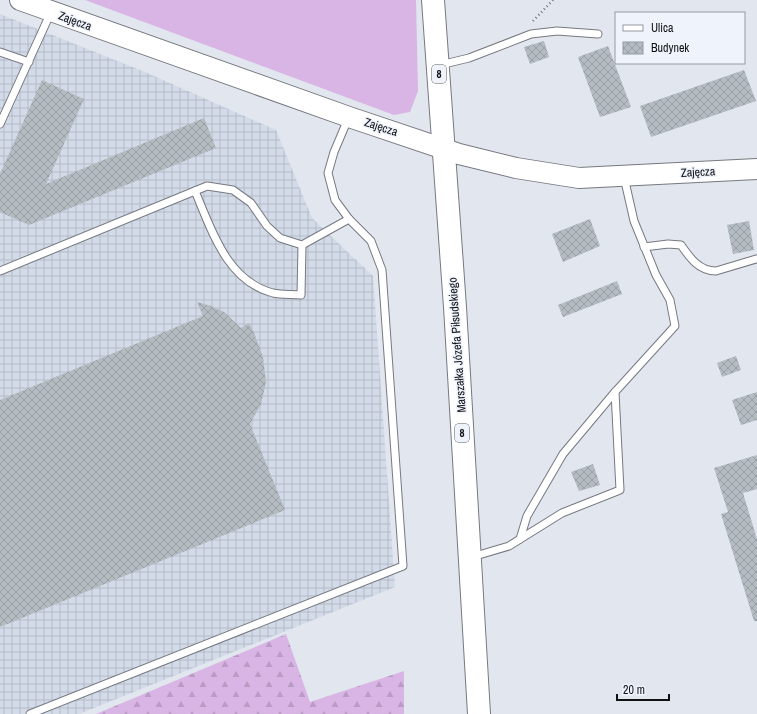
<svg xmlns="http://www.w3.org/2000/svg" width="757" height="714" viewBox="0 0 757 714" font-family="'Archivo Narrow',sans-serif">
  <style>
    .industrial { fill: url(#industrial-grid) }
    .grass { fill: #d9b5e5 }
    .forest { fill: url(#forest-firs) }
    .building { fill: url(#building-cross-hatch) }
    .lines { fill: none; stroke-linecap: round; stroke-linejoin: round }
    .lane-casing { stroke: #767980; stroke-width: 9 }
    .secondary-casing { stroke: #767980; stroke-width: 22 }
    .highway-casing { stroke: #767980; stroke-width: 24 }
    .path { stroke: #727579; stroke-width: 2.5; stroke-dasharray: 1 3; stroke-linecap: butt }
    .lane { stroke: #fff; stroke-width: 7 }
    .secondary { stroke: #fff; stroke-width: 20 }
    .highway { stroke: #fff; stroke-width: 22 }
    .labels { text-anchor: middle; stroke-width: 3; stroke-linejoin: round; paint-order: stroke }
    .shield { fill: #eff3fc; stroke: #525559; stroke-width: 1 }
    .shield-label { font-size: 11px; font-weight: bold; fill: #0f1113 }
    .street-label { font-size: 12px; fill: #0f1113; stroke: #eff3fc }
  </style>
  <defs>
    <pattern id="industrial-grid" width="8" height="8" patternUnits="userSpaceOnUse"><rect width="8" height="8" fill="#d3dbe9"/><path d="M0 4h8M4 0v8" fill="none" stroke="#b4bbc7"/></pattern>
    <pattern id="forest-firs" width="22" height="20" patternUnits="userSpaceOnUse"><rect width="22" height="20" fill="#d9b5e5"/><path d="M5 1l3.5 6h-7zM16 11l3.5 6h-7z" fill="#b99bc4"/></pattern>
    <pattern id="building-cross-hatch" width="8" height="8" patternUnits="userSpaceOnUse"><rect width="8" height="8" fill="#b4bcc2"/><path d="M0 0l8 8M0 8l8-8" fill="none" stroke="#9aa1a6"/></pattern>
  </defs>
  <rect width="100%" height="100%" fill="#e2e6ee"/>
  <!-- industrial -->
  <polygon class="industrial" points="0,14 145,72 276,130 312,218 373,276 395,587 79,714 0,714"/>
  <!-- grass -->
  <polygon class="grass" points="85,0 416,0 418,91 410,112 394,115"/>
  <!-- forest -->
  <polygon class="forest" points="286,634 310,702 404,671 404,714 96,714"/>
  <!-- building -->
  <g class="building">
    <polygon points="544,41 549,57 530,64 524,47"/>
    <polygon points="608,46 631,107 600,117 578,57"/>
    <polygon points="744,70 756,101 651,137 640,106"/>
    <polygon points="42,80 84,99 46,184 204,118 216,148 29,225 0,212 0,174"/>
    <polygon points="590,219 600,246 563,262 552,234"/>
    <polygon points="749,221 754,250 733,254 727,225"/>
    <polygon points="617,281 622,294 563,317 558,305"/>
    <polygon points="197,302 211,306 224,312 241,328 249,323 254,333 263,357 266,382 261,404 250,424 285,510 0,627 0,400 203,316"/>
    <polygon points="736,356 741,370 722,377 717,363"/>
    <polygon points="757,392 757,420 741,425 732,400"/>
    <polygon points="757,455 757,489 743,493 757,539 757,621 754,621 721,514 728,512 714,468"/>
    <polygon points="593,464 600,485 579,491 571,472"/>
  </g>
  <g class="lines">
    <defs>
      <g id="lane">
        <polyline points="0,52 29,62"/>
        <polyline points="440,65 469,58 531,34 557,31 598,34"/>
        <polyline points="0,124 51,12"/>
        <path d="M 195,191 C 212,231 227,281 273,293 C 282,295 292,294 301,295 L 302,245"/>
        <path d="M 644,247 L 668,244 L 681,245 C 690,258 699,271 716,271 L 756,259"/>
        <polyline points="0,271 207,186 233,190 251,203 267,226 280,238 302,245 349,219"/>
        <polyline points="520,539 527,516 563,454 615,392"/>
        <polyline points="472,557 509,546 562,513 620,490 615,392 675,326 670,300 656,275 634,221 624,177"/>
        <polyline points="30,714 403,566 382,270 371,241 349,219 335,200 328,173 334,152 348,119"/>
      </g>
      <polyline id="secondary" points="20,0 349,117 459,154 516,168 579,178 757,169"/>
      <polyline id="highway" points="433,0 455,307 479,714"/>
    </defs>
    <!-- lane casing -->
    <use href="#lane" class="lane-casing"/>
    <!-- secondary casing -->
    <use href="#secondary" class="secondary-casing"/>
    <!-- highway casing -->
    <use href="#highway" class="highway-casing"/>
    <!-- path -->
    <polyline class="path" points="533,21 553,0"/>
    <!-- lane -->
    <use href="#lane" class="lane"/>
    <!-- secondary -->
    <use href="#secondary" class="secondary"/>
    <!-- highway -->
    <use href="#highway" class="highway"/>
  </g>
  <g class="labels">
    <!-- shield labels -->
    <g class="shield">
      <rect x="432" y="65" width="14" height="18" rx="3"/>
      <rect x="455" y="424" width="14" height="18" rx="3"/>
    </g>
    <g class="shield-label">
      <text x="439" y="78">8</text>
      <text x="462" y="437">8</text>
    </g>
    <!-- street labels -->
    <g class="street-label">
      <text transform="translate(75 21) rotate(20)" y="4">Zajęcza</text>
      <text transform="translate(381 127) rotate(18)" y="4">Zajęcza</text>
      <text transform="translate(698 172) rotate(-3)" y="4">Zajęcza</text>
      <text transform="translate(457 345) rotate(-94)" y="4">Marszałka Józefa Piłsudskiego</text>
    </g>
  </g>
  <!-- legend -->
  <rect x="615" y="12" width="130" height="52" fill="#eff3fc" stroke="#95999f"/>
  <rect x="623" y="25" width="20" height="6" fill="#ffffff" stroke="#95999f"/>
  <text x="651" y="32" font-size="12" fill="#0f1113">Ulica</text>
  <rect x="623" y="42" width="20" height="12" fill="url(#building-cross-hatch)" stroke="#95999f"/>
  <text x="651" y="52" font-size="12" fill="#0f1113">Budynek</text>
  <!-- scale -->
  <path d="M617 694v6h52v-6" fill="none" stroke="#0f1113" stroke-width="2"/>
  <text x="623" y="694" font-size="12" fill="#0f1113" stroke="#eff3fc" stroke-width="3" paint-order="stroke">20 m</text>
</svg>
